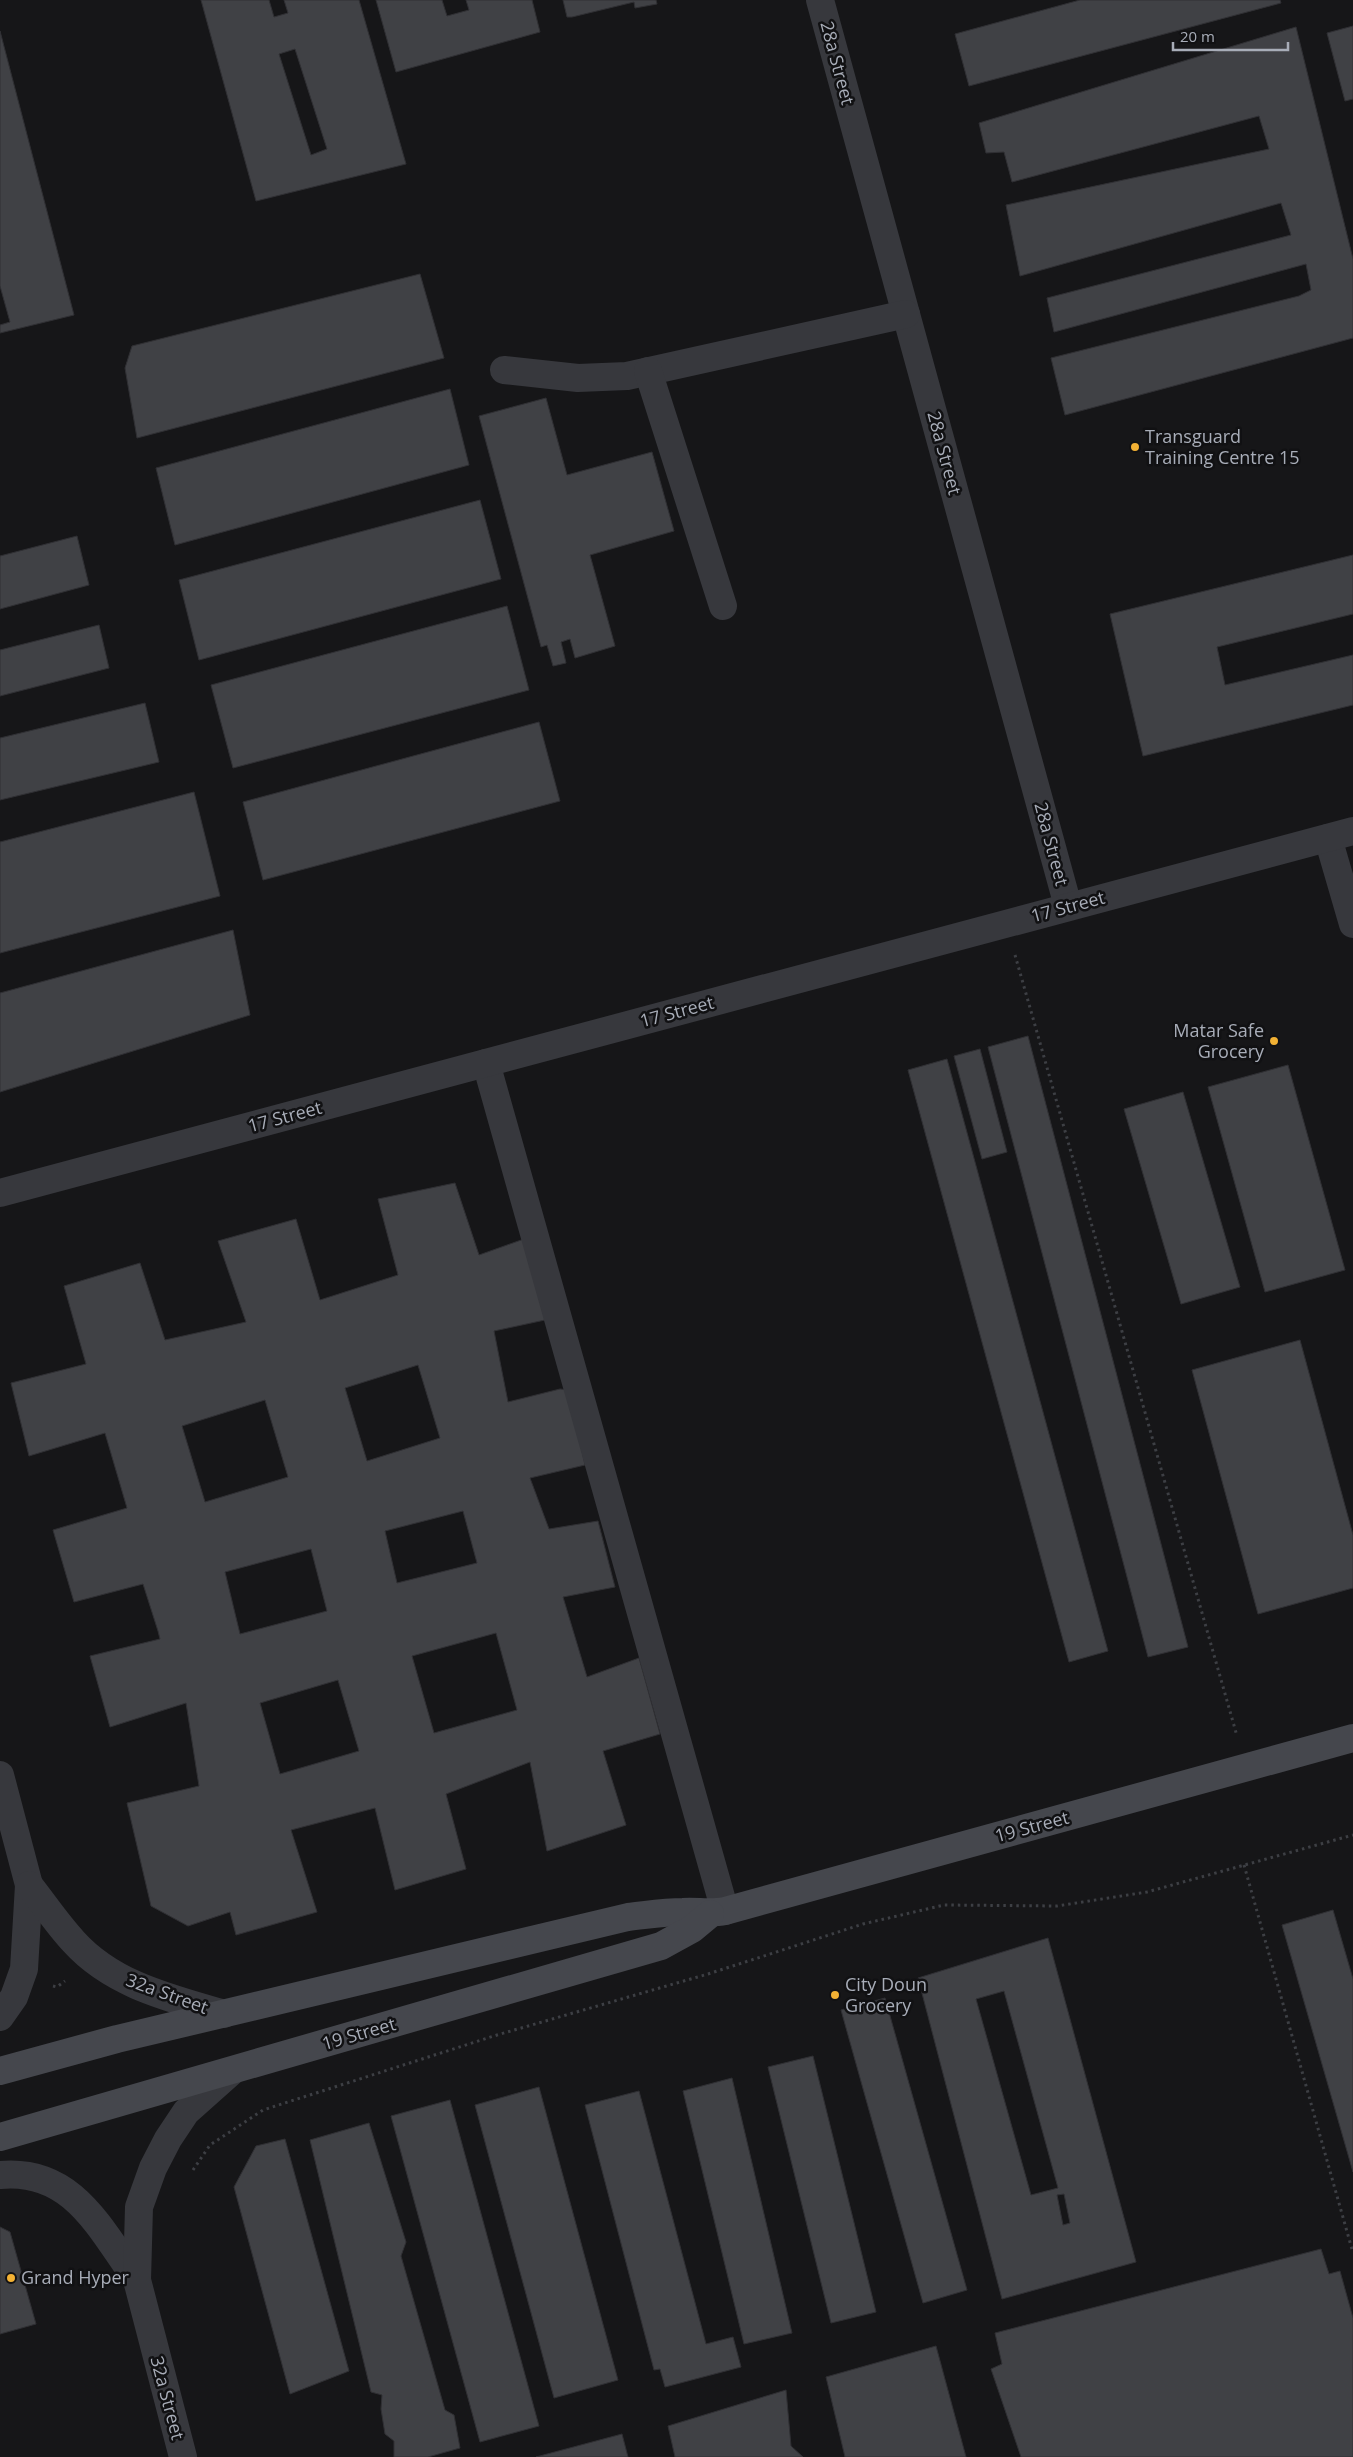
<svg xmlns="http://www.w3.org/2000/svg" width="1353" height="2457" viewBox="0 0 1353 2457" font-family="'Open Sans',sans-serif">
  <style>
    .building { fill: #404145; stroke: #303034; fill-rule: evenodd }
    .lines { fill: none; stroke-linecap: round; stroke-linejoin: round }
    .path { stroke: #3d3f44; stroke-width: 3; stroke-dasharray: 2.5 4; stroke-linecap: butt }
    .street { stroke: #37383d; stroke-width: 28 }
    .secondary { stroke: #45474d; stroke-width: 28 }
    .poi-dot { fill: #f2b134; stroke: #111113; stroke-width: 2 }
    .labels { text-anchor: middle; stroke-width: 5; stroke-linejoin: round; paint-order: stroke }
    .street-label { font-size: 18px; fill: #a8adb8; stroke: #111113 }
    .poi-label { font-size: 18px; fill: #a8adb8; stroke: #111113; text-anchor: start }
  </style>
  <rect width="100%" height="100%" fill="#161618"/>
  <!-- building -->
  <g class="building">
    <path d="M 201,0 L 269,0 L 274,17 L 288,13 L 284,0 L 359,0 L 406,164 L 256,201 ZM 295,49 L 327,149 L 311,155 L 279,54 Z"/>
    <polygon points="376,0 442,0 447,16 469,10 466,0 532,0 540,32 396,72"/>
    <polygon points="563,0 656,0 657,4 635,8 634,2 572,17 567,17"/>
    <polygon points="1080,0 1280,0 1281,3 969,86 955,34"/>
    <polygon points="1353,26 1353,99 1345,101 1327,33"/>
    <polygon points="1296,27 1353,259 1353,338 1065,415 1051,358 1299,296 1311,290 1306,264 1054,332 1047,298 1291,235 1281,203 1020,276 1006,205 1269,149 1259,116 1012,182 1004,152 986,153 979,123"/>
    <polygon points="0,31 74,315 0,333 0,325 10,322 0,286"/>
    <polygon points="420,274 444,358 137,438 125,368 132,346"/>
    <polygon points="450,389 469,465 175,545 156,468"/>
    <polygon points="546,398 567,475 652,452 674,531 590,555 615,646 575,658 570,639 561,642 566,663 553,666 547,645 541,647 479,416"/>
    <polygon points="480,500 501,579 199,660 179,580"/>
    <polygon points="77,536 89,585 0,609 0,556"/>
    <polygon points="1353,555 1353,614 1217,647 1225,685 1353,655 1353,705 1143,756 1110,614"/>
    <polygon points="507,606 529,690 233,768 211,685"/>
    <polygon points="99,625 109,668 0,696 0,650"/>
    <polygon points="145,703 159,762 0,800 0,738"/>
    <polygon points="539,722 560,801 263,880 243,802"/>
    <polygon points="194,792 220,896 0,953 0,842"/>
    <polygon points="233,930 250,1015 0,1092 0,993"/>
    <polygon points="1028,1036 1188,1647 1148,1657 988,1047"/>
    <polygon points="980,1049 1007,1152 982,1159 954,1056"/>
    <polygon points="947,1059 1108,1651 1069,1662 908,1070"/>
    <polygon points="1288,1065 1345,1270 1265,1292 1208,1087"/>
    <polygon points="1183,1092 1240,1287 1181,1304 1124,1109"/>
    <path d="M 455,1183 L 479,1255 L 524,1239 L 545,1320 L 494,1331 L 508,1402 L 560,1389 L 569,1390 L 585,1465 L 530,1478 L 549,1529 L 598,1521 L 615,1587 L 563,1597 L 587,1677 L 639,1658 L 660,1734 L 603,1751 L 626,1825 L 547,1851 L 530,1762 L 446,1794 L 466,1869 L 395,1890 L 375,1808 L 291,1830 L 317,1912 L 236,1935 L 230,1912 L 188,1926 L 151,1906 L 127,1803 L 199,1786 L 186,1703 L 110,1727 L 90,1656 L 160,1639 L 158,1631 L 143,1584 L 74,1602 L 53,1530 L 127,1508 L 105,1433 L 29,1456 L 11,1383 L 86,1364 L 64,1286 L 140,1263 L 165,1340 L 246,1322 L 218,1241 L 296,1219 L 320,1300 L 398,1275 L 378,1199 ZM 418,1365 L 440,1438 L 367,1461 L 345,1388 ZM 265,1400 L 288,1477 L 205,1502 L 182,1426 ZM 463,1511 L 477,1563 L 397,1583 L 385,1531 ZM 311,1549 L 327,1611 L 240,1634 L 225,1572 ZM 496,1633 L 517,1710 L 434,1733 L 412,1656 ZM 338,1680 L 359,1751 L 280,1774 L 260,1703 Z"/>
    <polygon points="1300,1340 1353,1535 1353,1588 1258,1614 1192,1370"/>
    <polygon points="1333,1910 1353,1979 1353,2172 1282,1925"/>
    <path d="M 1048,1938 L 1136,2262 L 1002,2299 L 918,1978 ZM 1004,1991 L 1058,2188 L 1031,2195 L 976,1999 ZM 1064,2194 L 1070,2223 L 1063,2225 L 1057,2195 Z"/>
    <polygon points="885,1998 967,2290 923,2303 841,2010"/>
    <polygon points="813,2056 876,2312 831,2323 768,2067"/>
    <polygon points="732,2078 792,2333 744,2344 683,2091"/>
    <polygon points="539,2087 618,2380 554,2398 475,2105"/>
    <polygon points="639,2091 706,2344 733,2337 741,2367 665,2387 660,2369 654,2370 585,2105"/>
    <polygon points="450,2100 539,2426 480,2442 391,2116"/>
    <polygon points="369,2123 406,2242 401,2256 445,2410 454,2415 460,2448 428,2457 394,2457 394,2441 385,2434 381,2409 382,2395 371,2392 310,2140"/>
    <polygon points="285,2139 349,2371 290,2394 234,2187 256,2146"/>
    <polygon points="0,2227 10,2232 36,2324 0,2334"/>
    <polygon points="1321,2249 1329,2274 1340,2271 1353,2318 1353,2457 1021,2457 991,2369 1002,2364 995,2333"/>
    <polygon points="936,2346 966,2457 845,2457 826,2377"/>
    <polygon points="786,2390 791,2446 803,2457 675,2457 668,2426"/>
    <polygon points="622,2434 628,2457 536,2457"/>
  </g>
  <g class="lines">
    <!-- path -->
    <g class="path">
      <polyline points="1015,955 1237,1736"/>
      <polyline points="1244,1865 1353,2253"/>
      <polyline points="53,1986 57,1987 65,1981"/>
      <polyline points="193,2170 210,2145 263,2110 497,2035 708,1974 863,1924 944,1905 1057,1906 1147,1892 1353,1835"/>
    </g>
    <!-- street -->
    <g class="street">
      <polyline points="820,0 1068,906"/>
      <polyline points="504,370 578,378 627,376 906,314"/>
      <polyline points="648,371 723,606"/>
      <polyline points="1328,838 1353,924"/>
      <polyline points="486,1063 725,1911"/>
      <polyline points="0,1193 1353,831"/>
      <polyline points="0,1775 29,1885 24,1969 14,1997 0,2017"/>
      <path d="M 29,1885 C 44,1904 58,1925 74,1942 C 113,1985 170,1998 224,2014"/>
      <path d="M 0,2175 C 73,2168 100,2229 137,2280"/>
      <polyline points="183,2457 137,2280 139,2207 153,2168 168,2139 186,2112 232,2071"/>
    </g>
    <!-- secondary -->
    <g class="secondary">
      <path d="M 0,2071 L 117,2039 L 628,1917 C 647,1915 664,1912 683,1912 C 698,1911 710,1914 725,1911 L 1353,1738"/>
      <polyline points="0,2137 661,1946 692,1929 710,1914"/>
    </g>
  </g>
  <!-- markers -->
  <g class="poi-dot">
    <circle cx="1135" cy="447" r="5"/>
    <circle cx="1274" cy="1041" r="5"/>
    <circle cx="835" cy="1995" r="5"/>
    <circle cx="11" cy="2278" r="5"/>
  </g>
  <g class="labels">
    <!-- street labels -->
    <g class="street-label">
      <text transform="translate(837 63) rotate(75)" y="6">28a Street</text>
      <text transform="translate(944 453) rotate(75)" y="6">28a Street</text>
      <text transform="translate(1051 844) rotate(75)" y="6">28a Street</text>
      <text transform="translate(1068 907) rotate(-15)" y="6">17 Street</text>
      <text transform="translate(677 1012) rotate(-15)" y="6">17 Street</text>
      <text transform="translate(285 1117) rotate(-15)" y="6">17 Street</text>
      <text transform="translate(1032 1827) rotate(-15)" y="6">19 Street</text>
      <text transform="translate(167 1994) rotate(20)" y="6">32a Street</text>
      <text transform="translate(359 2034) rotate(-16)" y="6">19 Street</text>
      <text transform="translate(167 2398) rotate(75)" y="6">32a Street</text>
    </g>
    <!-- poi labels -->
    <g class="poi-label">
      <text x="1145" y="443">Transguard<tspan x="1145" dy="21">Training Centre 15</tspan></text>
      <text x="1264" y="1037" text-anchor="end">Matar Safe<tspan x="1264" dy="21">Grocery</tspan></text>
      <text x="845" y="1991">City Doun<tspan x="845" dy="21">Grocery</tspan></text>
      <text x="21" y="2284">Grand Hyper</text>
    </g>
  </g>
  <!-- scale -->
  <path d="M1173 42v8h115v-8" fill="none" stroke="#a8adb8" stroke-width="2.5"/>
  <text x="1180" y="42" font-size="15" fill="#a8adb8" stroke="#111113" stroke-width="4" paint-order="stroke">20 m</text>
</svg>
